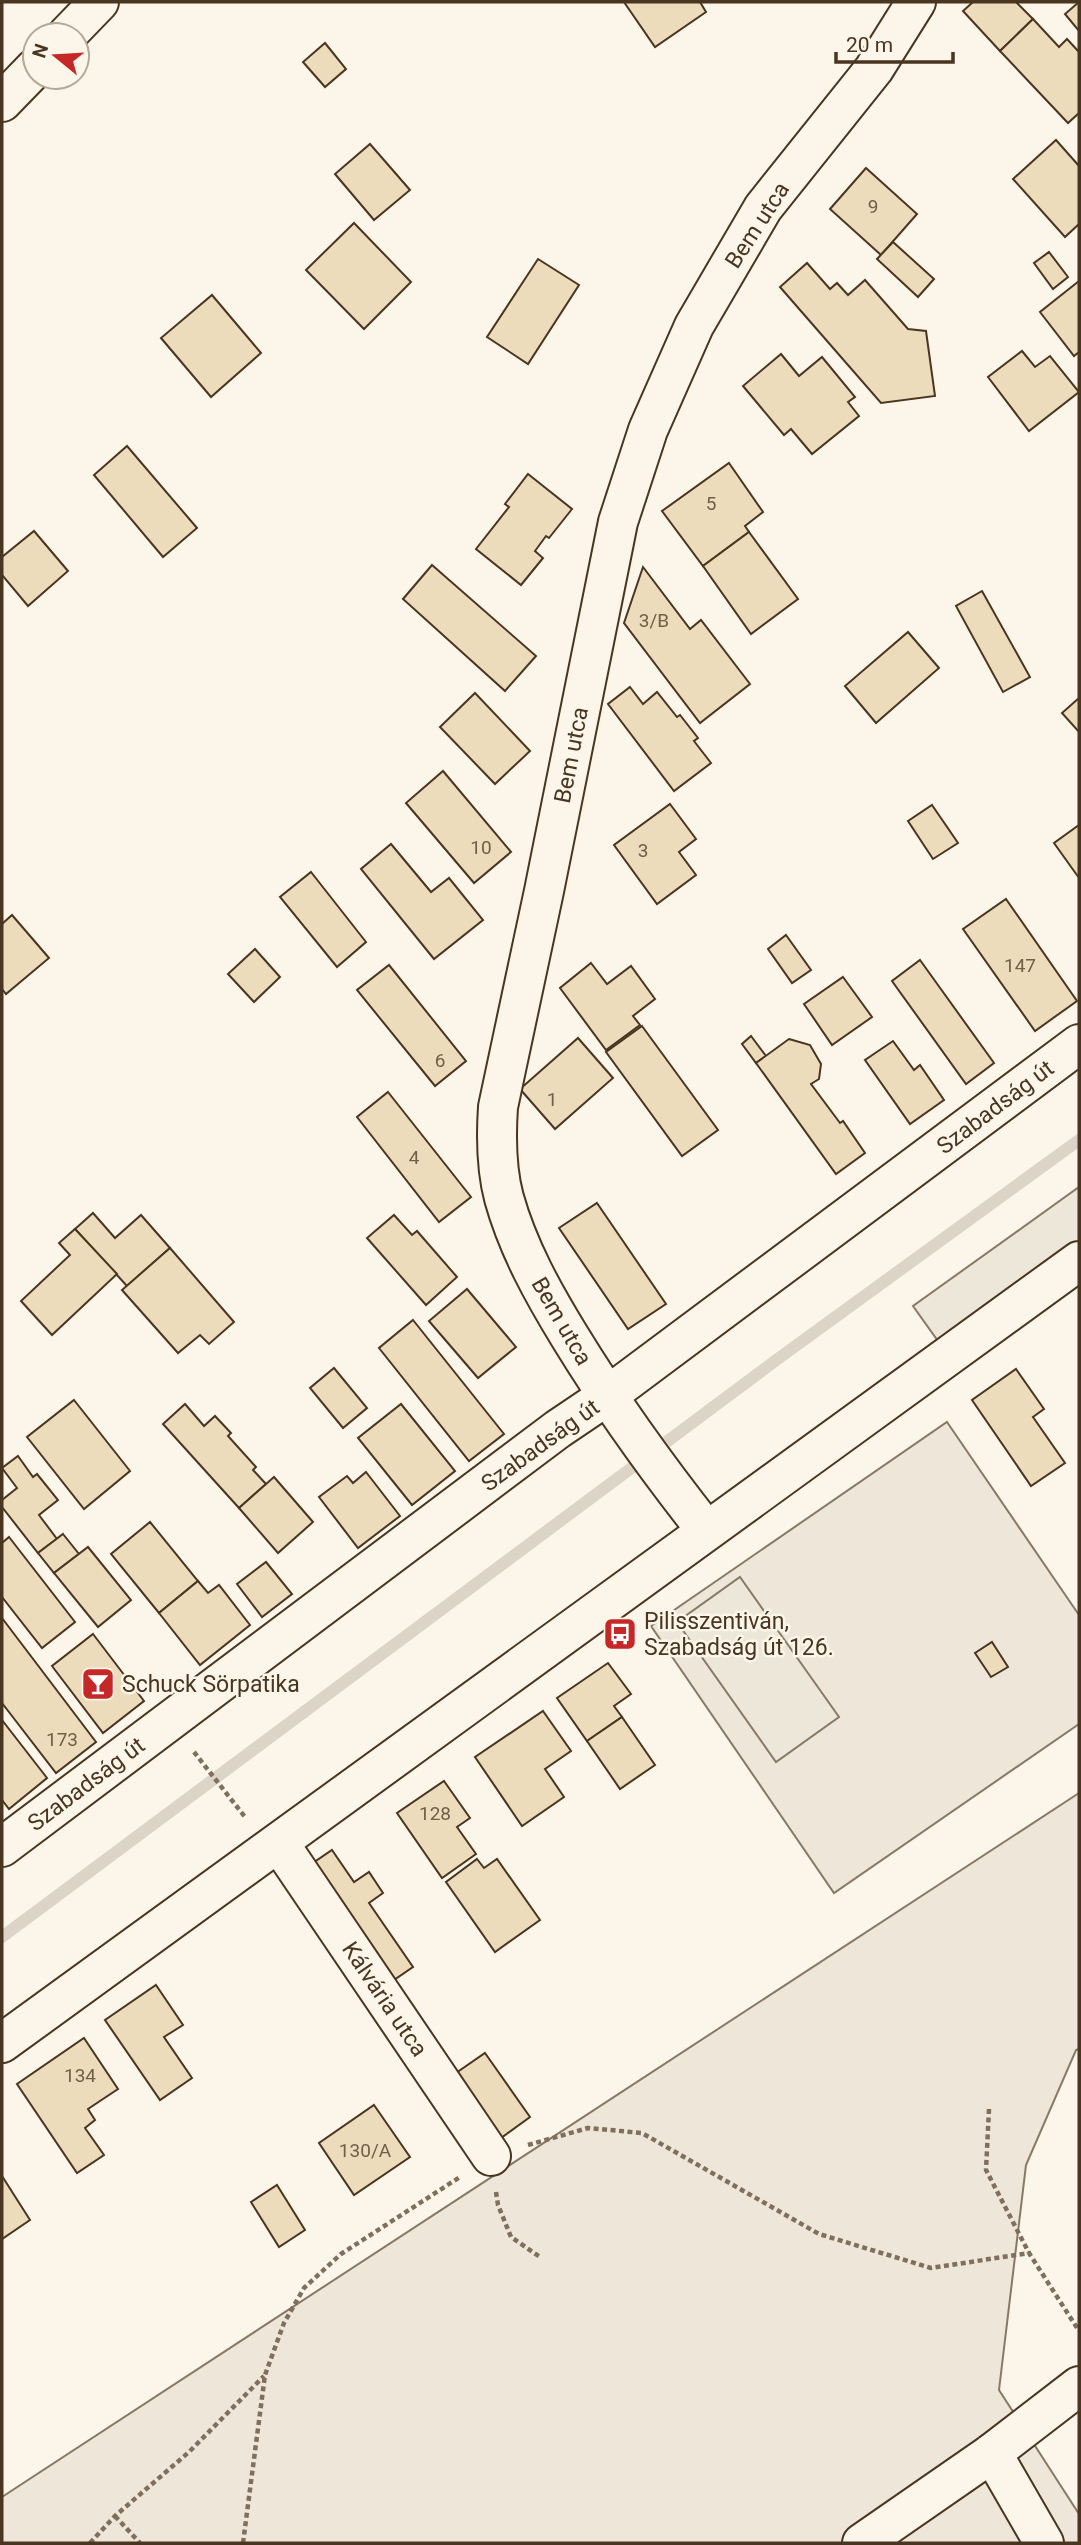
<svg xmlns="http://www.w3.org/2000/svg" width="1081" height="2545" viewBox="0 0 1081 2545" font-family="Roboto,sans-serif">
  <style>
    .green { fill: #ede6d9; stroke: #887966; stroke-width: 2 }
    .parking { fill: #ede7d9; stroke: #887966; stroke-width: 2 }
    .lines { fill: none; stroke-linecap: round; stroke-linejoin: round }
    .stream { stroke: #dcd4c6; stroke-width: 12 }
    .building { fill: #ecdcbc; stroke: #4a3520; stroke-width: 2 }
    .minor-casing { stroke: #4a3520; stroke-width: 42 }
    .major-casing { stroke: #4a3520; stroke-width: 42 }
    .path { stroke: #7f6f5c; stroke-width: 4.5; stroke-dasharray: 5 3.5; stroke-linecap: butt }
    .minor { stroke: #fbf6e9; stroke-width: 38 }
    .major { stroke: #fbf6e9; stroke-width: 38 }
    .labels { text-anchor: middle; stroke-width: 5; stroke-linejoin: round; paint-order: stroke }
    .number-label { font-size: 19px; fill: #725f47 }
    .street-label { font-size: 23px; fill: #4a3520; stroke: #fbf6e9 }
    .poi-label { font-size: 23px; fill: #4a3520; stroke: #fbf6e9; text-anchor: start }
  </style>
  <rect width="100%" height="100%" fill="#fbf6e9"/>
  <!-- green -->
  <g class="green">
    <polygon points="947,1422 1079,1615 1079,1724 834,1893 651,1626"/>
    <polygon points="1079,1793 1079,2049 1076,2050 1026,2165 999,2390 1079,2514 1079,2543 2,2543 2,2497"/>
  </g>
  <!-- parking -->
  <g class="parking">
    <polygon points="1079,1187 1079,1261 948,1355 913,1306"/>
    <polygon points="740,1577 839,1717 776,1762 677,1622"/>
  </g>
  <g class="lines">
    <!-- stream -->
    <polyline class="stream" points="2,1937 779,1358 1079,1140"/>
  </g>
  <!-- building -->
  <g class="building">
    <polygon points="624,2 700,2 706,12 655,47"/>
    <polygon points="973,2 1016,2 1033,19 1000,51 963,11"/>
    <polygon points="1079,2 1079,31 1065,14"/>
    <polygon points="1033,19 1059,47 1067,39 1079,52 1079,113 1068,123 1000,51"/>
    <polygon points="325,43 346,69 325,87 303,62"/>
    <polygon points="1056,140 1079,166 1079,224 1065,237 1013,179"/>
    <polygon points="370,144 410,190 374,220 335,174"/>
    <polygon points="866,168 917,214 881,255 830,209"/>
    <polygon points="354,223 411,282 364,329 306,270"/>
    <polygon points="893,242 934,279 918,297 877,259"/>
    <polygon points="1049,252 1068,277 1053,289 1034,263"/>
    <polygon points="538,259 579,285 528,364 487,337"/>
    <polygon points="807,263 830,289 837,283 848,295 865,280 908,329 926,331 935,396 881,403 780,287"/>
    <polygon points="1079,281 1079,352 1074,356 1040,312"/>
    <polygon points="212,295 261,353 211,397 161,338"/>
    <polygon points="1022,351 1035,367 1050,356 1079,392 1029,431 988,377"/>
    <polygon points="781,354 799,376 822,357 855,397 848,402 859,416 812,454 791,429 784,435 743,386"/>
    <polygon points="127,446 197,528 163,557 94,475"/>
    <polygon points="729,463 763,512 745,526 749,532 703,566 662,511"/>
    <polygon points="528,474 572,509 549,538 546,536 535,551 543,558 521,585 476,549 509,507 505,504"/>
    <polygon points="34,531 68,571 28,606 2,575 2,557"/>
    <polygon points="749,532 798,599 751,634 703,566"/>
    <polygon points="432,565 536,656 505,691 403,599"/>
    <polygon points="643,567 690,629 701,620 750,684 700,723 624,623"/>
    <polygon points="982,591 1030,677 1003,692 956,606"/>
    <polygon points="908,632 939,668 876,723 845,686"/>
    <polygon points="630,687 643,704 657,692 677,717 680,715 698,738 694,741 711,763 674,791 608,704"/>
    <polygon points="475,693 530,751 495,784 440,727"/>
    <polygon points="1079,698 1079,732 1062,713"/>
    <polygon points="443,771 511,852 474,883 406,803"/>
    <polygon points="670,804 696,839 679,852 696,875 657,904 614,845"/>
    <polygon points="932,805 958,843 933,859 908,821"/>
    <polygon points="1079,825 1079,878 1054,843"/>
    <polygon points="391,844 431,892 449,878 483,920 434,959 361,869"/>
    <polygon points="311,872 366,942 337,967 280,897"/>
    <polygon points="1006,899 1077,1001 1035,1031 963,929"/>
    <polygon points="12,915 49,958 6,994 2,989 2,924"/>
    <polygon points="786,935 811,970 792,983 768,949"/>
    <polygon points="255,949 280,977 254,1002 228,974"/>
    <polygon points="920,960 994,1063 966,1084 892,981"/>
    <polygon points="591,963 607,984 631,966 655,999 633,1016 640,1025 606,1050 560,988"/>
    <polygon points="389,965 466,1061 435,1086 357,990"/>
    <polygon points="843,977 872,1017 832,1045 804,1004"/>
    <polygon points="642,1026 718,1130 682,1156 606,1052"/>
    <polygon points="751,1036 766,1056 756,1063 742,1044"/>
    <polygon points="578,1038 613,1078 555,1129 520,1089"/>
    <polygon points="789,1039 810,1045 821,1064 819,1079 811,1084 840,1123 843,1121 865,1153 836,1174 756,1063"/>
    <polygon points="893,1041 914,1070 920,1065 944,1100 910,1124 865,1060"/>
    <polygon points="388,1092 471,1197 439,1222 357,1117"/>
    <polygon points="597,1203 666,1304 628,1329 559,1228"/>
    <polygon points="93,1213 115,1238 141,1215 170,1248 127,1286 75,1229"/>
    <polygon points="394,1215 412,1235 417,1231 457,1277 426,1305 367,1238"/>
    <polygon points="75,1229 117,1274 52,1335 21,1301 70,1255 59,1243"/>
    <polygon points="170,1248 234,1322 209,1344 200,1335 178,1353 122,1290"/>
    <polygon points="467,1289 516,1347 478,1378 429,1321"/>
    <polygon points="413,1320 504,1434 469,1461 379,1348"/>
    <polygon points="334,1368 367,1408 343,1428 310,1388"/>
    <polygon points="1016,1369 1044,1409 1033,1417 1065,1463 1031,1486 972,1400"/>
    <polygon points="74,1400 130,1471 84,1509 27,1437"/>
    <polygon points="185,1404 204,1426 215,1416 231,1433 228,1436 256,1467 253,1470 266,1484 239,1508 163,1424"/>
    <polygon points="401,1404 455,1471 412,1505 358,1438"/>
    <polygon points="18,1456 33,1477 37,1474 58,1500 39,1515 57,1539 38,1553 2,1507 2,1500 17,1488 2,1468"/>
    <polygon points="366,1472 400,1516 358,1548 319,1497 347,1476 353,1483"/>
    <polygon points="274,1477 313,1522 278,1553 239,1508"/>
    <polygon points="150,1522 198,1581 159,1613 111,1554"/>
    <polygon points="63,1534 79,1554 54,1573 38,1553"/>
    <polygon points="9,1537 75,1622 42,1648 2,1597 2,1543"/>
    <polygon points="88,1547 131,1600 98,1627 54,1573"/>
    <polygon points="266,1562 292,1594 262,1617 237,1584"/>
    <polygon points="198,1581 208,1593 219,1585 250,1625 200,1665 159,1613"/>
    <polygon points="2,1618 96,1742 56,1773 2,1703"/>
    <polygon points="93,1634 144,1701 103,1733 52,1666"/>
    <polygon points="992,1642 1008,1667 991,1677 975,1653"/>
    <polygon points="608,1663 631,1694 614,1706 622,1717 587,1741 557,1698"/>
    <polygon points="543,1711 571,1751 545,1769 564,1797 522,1826 475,1757"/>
    <polygon points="622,1717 655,1765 620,1789 587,1741"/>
    <polygon points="2,1720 47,1778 9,1809 2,1800"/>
    <polygon points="444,1781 470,1818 457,1827 476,1854 442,1878 397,1813"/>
    <polygon points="332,1850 354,1882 369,1872 383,1893 369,1903 413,1967 388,1984 307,1867"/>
    <polygon points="477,1859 484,1868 497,1859 540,1920 495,1952 446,1882"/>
    <polygon points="156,1985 183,2025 164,2037 192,2078 160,2100 105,2020"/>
    <polygon points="84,2038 118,2089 88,2109 95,2120 85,2128 104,2155 77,2173 17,2084"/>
    <polygon points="485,2053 530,2117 501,2138 456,2073"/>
    <polygon points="374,2105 410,2157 354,2195 319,2143"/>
    <polygon points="2,2176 30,2220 2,2239"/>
    <polygon points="277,2185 305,2230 279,2247 251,2202"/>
  </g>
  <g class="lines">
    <defs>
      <g id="minor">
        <polyline points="67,35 99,2"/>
        <polyline points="2,102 35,68"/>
        <path d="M 706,1530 C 657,1468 611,1404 570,1337 C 543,1293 518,1248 504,1198 C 496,1168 496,1137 498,1107 L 544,891 L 618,522 L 648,430 L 694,326 L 763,208 L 874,69 L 916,2"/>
        <polyline points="279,1843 491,2156"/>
        <polyline points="2,1847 558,1429 607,1396 1079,1044"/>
        <polyline points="992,2453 1044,2543"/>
        <polyline points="862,2543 992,2453 1079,2386"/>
      </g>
      <polyline id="major" points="2,2043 1079,1261"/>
    </defs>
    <!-- minor casing -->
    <use href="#minor" class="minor-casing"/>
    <!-- major casing -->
    <use href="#major" class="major-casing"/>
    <!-- path -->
    <g class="path">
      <polyline points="194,1752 245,1817"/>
      <polyline points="989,2109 986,2170 1029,2253"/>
      <polyline points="528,2145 588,2128 642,2133 819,2234 931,2268 1029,2253 1079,2331"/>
      <polyline points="496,2192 498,2205 511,2237 540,2257"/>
      <polyline points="115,2516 140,2543"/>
      <polyline points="90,2543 115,2516 189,2452 264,2376"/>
      <polyline points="243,2543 265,2375 284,2323 304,2288 341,2254 460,2177"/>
    </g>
    <!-- minor -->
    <use href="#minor" class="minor"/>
    <!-- major -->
    <use href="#major" class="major"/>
  </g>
  <!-- icons -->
  <defs>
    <symbol id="bus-square" viewBox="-11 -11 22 22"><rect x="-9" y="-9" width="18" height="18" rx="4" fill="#c62828" stroke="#fbf6e9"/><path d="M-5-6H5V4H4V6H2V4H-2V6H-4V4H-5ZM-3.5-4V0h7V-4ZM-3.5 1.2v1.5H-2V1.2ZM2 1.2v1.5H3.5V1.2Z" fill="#fff"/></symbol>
    <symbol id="bar-square" viewBox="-11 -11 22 22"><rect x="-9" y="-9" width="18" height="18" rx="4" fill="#c62828" stroke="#fbf6e9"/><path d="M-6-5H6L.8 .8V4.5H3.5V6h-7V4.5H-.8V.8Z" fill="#fff"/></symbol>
  </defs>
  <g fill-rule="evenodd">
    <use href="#bus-square" x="601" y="1615" width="38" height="38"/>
    <use href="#bar-square" x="79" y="1665" width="38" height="38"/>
  </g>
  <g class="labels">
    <!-- number labels -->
    <g class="number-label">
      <text x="873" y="213">9</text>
      <text x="711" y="510">5</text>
      <text x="654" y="627">3/B</text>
      <text x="481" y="854">10</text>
      <text x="643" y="857">3</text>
      <text x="1020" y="972">147</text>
      <text x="440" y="1067">6</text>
      <text x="552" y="1106">1</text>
      <text x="414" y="1164">4</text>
      <text x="62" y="1746">173</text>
      <text x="435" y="1820">128</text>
      <text x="80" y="2082">134</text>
      <text x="365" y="2157">130/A</text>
    </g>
    <!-- street labels -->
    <g class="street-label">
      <text transform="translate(757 225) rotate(-57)" y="8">Bem utca</text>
      <text transform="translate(571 755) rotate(-79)" y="8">Bem utca</text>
      <text transform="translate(995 1107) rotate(-37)" y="8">Szabadság út</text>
      <text transform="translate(562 1321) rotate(60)" y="8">Bem utca</text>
      <text transform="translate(540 1445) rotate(-36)" y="8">Szabadság út</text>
      <text transform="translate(86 1784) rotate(-37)" y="8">Szabadság út</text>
      <text transform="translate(385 1999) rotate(56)" y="8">Kálvária utca</text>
    </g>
    <!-- poi labels -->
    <g class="poi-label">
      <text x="644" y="1629">Pilisszentiván,<tspan x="644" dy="26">Szabadság út 126.</tspan></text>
      <text x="122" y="1692">Schuck Sörpatika</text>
    </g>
  </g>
  <!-- border -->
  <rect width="1081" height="2545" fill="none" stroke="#4a3520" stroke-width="7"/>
  <!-- north arrow -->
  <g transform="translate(56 56) rotate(288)"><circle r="33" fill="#fbf6e9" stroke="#b4a999" stroke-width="2"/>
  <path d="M0-5L12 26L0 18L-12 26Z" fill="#c62828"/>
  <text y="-10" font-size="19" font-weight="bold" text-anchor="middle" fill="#4a3520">N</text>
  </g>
  <!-- scale -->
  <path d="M836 52v10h117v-10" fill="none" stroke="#4a3520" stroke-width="3.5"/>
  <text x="846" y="52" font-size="21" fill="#4a3520" stroke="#fbf6e9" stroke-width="5" paint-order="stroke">20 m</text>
</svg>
